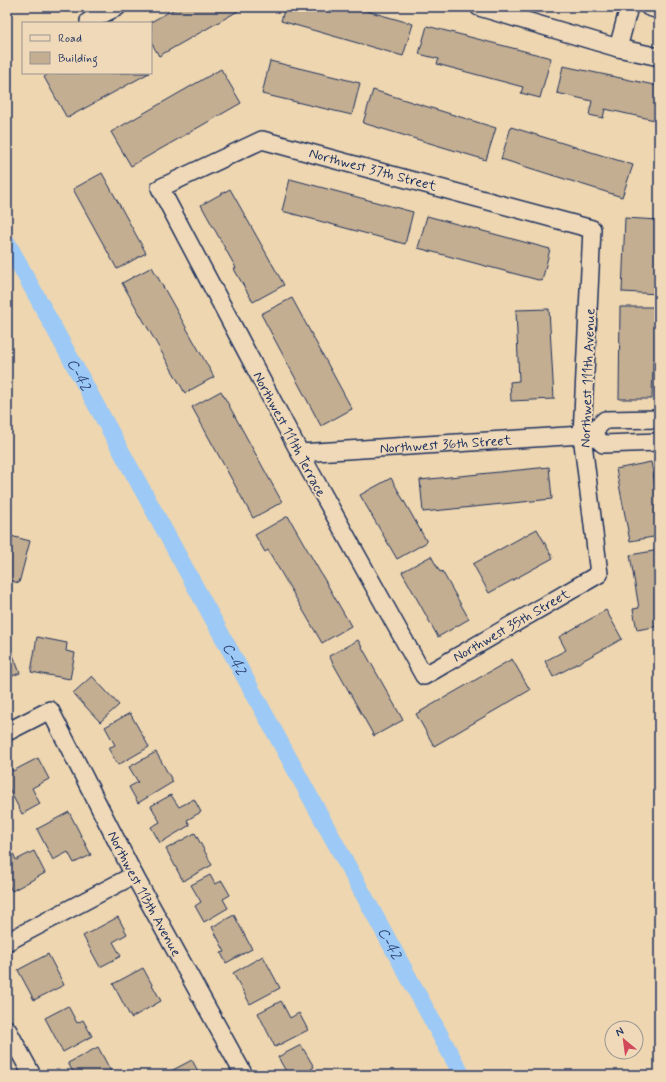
<svg xmlns="http://www.w3.org/2000/svg" width="666" height="1082" viewBox="0 0 666 1082" font-family="Mynerve,sans-serif">
  <style>
    .lines { fill: none; stroke-linecap: round; stroke-linejoin: round }
    .canal { stroke: #9cc9f6; stroke-width: 17 }
    .building { fill: #c3ae92; stroke: #1b2f5e }
    .minor-casing { stroke: #1b2f5e; stroke-width: 20 }
    .minor { stroke: #efd9b8; stroke-width: 17 }
    .labels { text-anchor: middle; stroke-width: 4; stroke-linejoin: round; paint-order: stroke }
    .street-label { font-size: 14px; fill: #1b2f5e; stroke: #efd9b8 }
    .water-label { font-size: 15px; font-style: italic; fill: #2e4675; stroke: #efd9b8 }
  </style>
  <rect width="100%" height="100%" fill="#eed6b0"/>
  <filter id="ink" filterUnits="userSpaceOnUse"><feTurbulence type="fractalNoise" baseFrequency=".025" numOctaves="2"/><feDisplacementMap in="SourceGraphic" scale="8" xChannelSelector="R" yChannelSelector="G"/><feConvolveMatrix kernelMatrix="1 2 1 2 8 2 1 2 1" color-interpolation-filters="sRGB"/></filter>
  <g filter="url(#ink)">
    <g class="lines">
      <!-- canal -->
      <path class="canal" id="s1" d="M 7,242 L 462,1075"/>
    </g>
    <!-- building -->
    <g class="building">
      <polygon points="178,7 236,7 238,11 159,56 151,42 151,23 149,23"/>
      <polygon points="285,7 353,7 413,24 403,56 281,21"/>
      <polygon points="427,26 551,58 540,98 521,93 523,87 437,64 439,59 419,54"/>
      <polygon points="270,61 360,83 352,115 262,94"/>
      <polygon points="563,66 659,86 659,121 605,109 603,118 589,115 592,101 557,93"/>
      <polygon points="221,69 241,103 131,166 111,132"/>
      <polygon points="50,73 149,73 67,118 44,77"/>
      <polygon points="373,90 496,128 486,160 363,123"/>
      <polygon points="511,127 633,165 622,197 501,159"/>
      <polygon points="102,173 146,253 117,269 73,189"/>
      <polygon points="290,179 413,212 405,244 282,211"/>
      <polygon points="230,189 284,285 253,302 234,269 236,268 201,205"/>
      <polygon points="427,216 550,249 542,281 418,248"/>
      <polygon points="625,218 659,220 659,294 622,292"/>
      <polygon points="152,267 214,377 185,393 122,283"/>
      <polygon points="292,298 352,409 321,426 261,314"/>
      <polygon points="620,307 658,307 657,361 653,361 652,399 619,399"/>
      <polygon points="549,309 554,399 511,401 510,382 519,381 516,310"/>
      <polygon points="221,391 282,502 253,518 192,407"/>
      <polygon points="651,462 659,506 659,536 630,541 616,469"/>
      <polygon points="549,467 552,499 423,512 420,480"/>
      <polygon points="391,478 427,542 397,559 360,495"/>
      <polygon points="7,494 12,505 7,507"/>
      <polygon points="288,516 351,626 322,643 268,550 265,552 255,535"/>
      <polygon points="537,529 553,558 489,593 473,564"/>
      <polygon points="7,535 30,541 19,583 7,580"/>
      <polygon points="659,550 659,626 637,630 633,609 639,608 630,555"/>
      <polygon points="431,556 440,572 442,571 469,619 438,637 402,572"/>
      <polygon points="606,610 622,639 553,677 545,661 566,650 559,637"/>
      <polygon points="37,637 67,643 66,651 75,653 70,679 31,672"/>
      <polygon points="358,640 403,720 374,736 329,656"/>
      <polygon points="13,655 20,673 7,678 7,657"/>
      <polygon points="512,659 530,690 434,746 416,714"/>
      <polygon points="92,676 119,705 100,722 73,693"/>
      <polygon points="130,713 149,747 118,765 108,748 115,745 105,727"/>
      <polygon points="156,752 173,782 138,803 129,787 138,782 129,767"/>
      <polygon points="38,758 49,779 32,788 40,804 22,814 7,785 7,768 10,767 13,771"/>
      <polygon points="171,795 179,807 194,799 201,812 187,820 190,825 160,843 151,827 160,822 151,806"/>
      <polygon points="69,812 91,855 74,863 68,852 53,860 37,829"/>
      <polygon points="195,833 212,865 183,881 166,849"/>
      <polygon points="34,851 45,873 12,891 7,882 7,857 13,853 16,860"/>
      <polygon points="210,875 215,884 222,881 230,895 223,899 228,908 204,922 195,906 201,902 191,885"/>
      <polygon points="234,915 252,949 226,963 221,953 225,952 212,927"/>
      <polygon points="118,917 127,934 113,942 121,956 100,967 83,936"/>
      <polygon points="48,954 64,985 34,1000 18,970"/>
      <polygon points="263,956 280,988 250,1004 233,973"/>
      <polygon points="143,968 161,1001 131,1018 113,984"/>
      <polygon points="281,1001 290,1018 299,1013 308,1030 275,1047 258,1013"/>
      <polygon points="68,1006 77,1023 83,1020 92,1036 63,1052 45,1018"/>
      <polygon points="301,1045 314,1067 311,1069 314,1075 288,1075 278,1057"/>
      <polygon points="98,1047 113,1075 75,1075 68,1063"/>
      <polygon points="192,1060 200,1075 171,1075 169,1072"/>
    </g>
    <g class="lines">
      <defs>
        <g id="minor">
          <polyline points="479,7 618,48 659,57"/>
          <polyline points="649,7 659,10"/>
          <polyline points="89,21 117,7"/>
          <polyline points="618,48 629,7"/>
          <polygon points="262,140 592,229 582,435 599,574 424,676 300,453 160,188"/>
          <polyline points="591,433 603,444 659,442"/>
          <path id="s2" d="M 300,453 L 582,435 L 591,433 L 605,420 L 659,419"/>
          <path id="s3" d="M 7,732 L 50,710 L 134,875 L 244,1075"/>
          <polyline points="7,942 134,875"/>
          <polyline points="7,1029 32,1075"/>
        </g>
      </defs>
      <!-- minor casing -->
      <use href="#minor" class="minor-casing"/>
      <!-- minor -->
      <use href="#minor" class="minor"/>
    </g>
  </g>
  <g class="labels">
    <!-- street labels -->
    <g class="street-label">
      <text transform="translate(373 169) rotate(15)" y="5">Northwest 37th Street</text>
      <text transform="translate(587 378) rotate(-88)" y="5">Northwest 111th Avenue</text>
      <text transform="translate(290 434) rotate(62)" y="5">Northwest 111th Terrace</text>
      <text dy="5" stroke="none"><textPath href="#s2" startOffset="146">Northwest 36th Street</textPath></text>
      <text transform="translate(511 625) rotate(-30)" y="5">Northwest 35th Street</text>
      <text dy="5" stroke="none"><textPath href="#s3" startOffset="255">Northwest 113th Avenue</textPath></text>
    </g>
    <!-- water labels -->
    <g class="water-label">
      <text dy="5" stroke="none"><textPath href="#s1" startOffset="151">C-42</textPath></text>
      <text dy="5" stroke="none"><textPath href="#s1" startOffset="475">C-42</textPath></text>
      <text dy="5" stroke="none"><textPath href="#s1" startOffset="799">C-42</textPath></text>
    </g>
  </g>
  <!-- margin -->
  <rect width="666" height="1082" fill="none" stroke="#efd9b8" stroke-width="24"/>
  <rect x="12" y="12" width="642" height="1058" fill="none" stroke="#1b2f5e" stroke-width="1.5" filter="url(#ink)"/>
  <!-- legend -->
  <rect x="22" y="22" width="130" height="52" fill="#efd9b8" stroke="#9a9594"/>
  <rect x="30" y="35" width="20" height="6" fill="#efd9b8" stroke="#9a9594"/>
  <text x="58" y="42" font-size="12" fill="#1b2f5e">Road</text>
  <rect x="30" y="52" width="20" height="12" fill="#c3ae92" stroke="#9a9594"/>
  <text x="58" y="62" font-size="12" fill="#1b2f5e">Building</text>
  <!-- north arrow -->
  <g transform="translate(624 1040) rotate(331)"><circle r="19" fill="#efd9b8" stroke="#9a9594"/>
  <path d="M0-3L7 15L0 10L-7 15Z" fill="#d1495b"/>
  <text y="-6" font-size="11" font-weight="bold" text-anchor="middle" fill="#1b2f5e">N</text>
  </g>
</svg>
